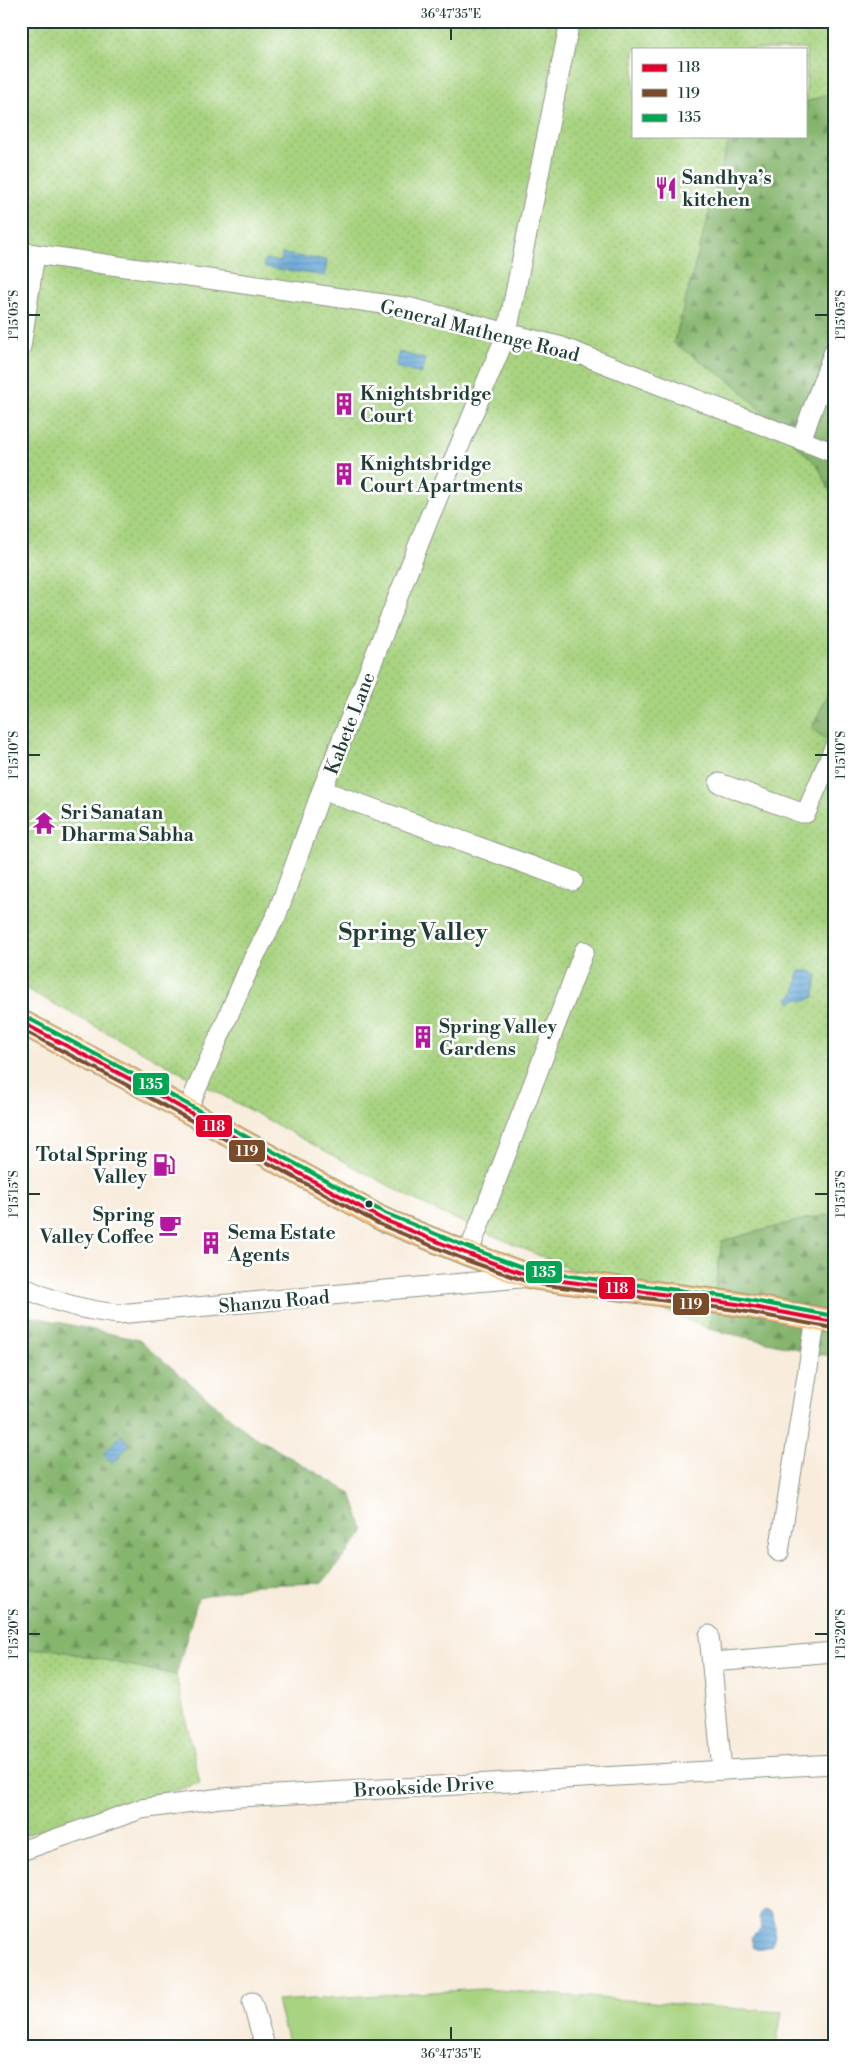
<svg xmlns="http://www.w3.org/2000/svg" width="855" height="2067" viewBox="0 0 855 2067" font-family="'Libre Bodoni',serif">
  <style>
    .grass { fill: url(#grass-dots); stroke: #64885a }
    .forest { fill: url(#forest-firs); stroke: #527951 }
    .garden { fill: #a8d380; stroke: #64885a }
    .water { fill: url(#water-rules); stroke: #407085 }
    .lines { fill: none; stroke-linecap: round; stroke-linejoin: round }
    .minor-casing { stroke: #8c9488; stroke-width: 21 }
    .major-casing { stroke: #8c9488; stroke-width: 26 }
    .minor { stroke: #fff; stroke-width: 19 }
    .major { stroke: #fcbd6f; stroke-width: 24 }
    .bus-1-casing { stroke: #fff; stroke-width: 8 }
    .bus-2-casing { stroke: #fff; stroke-width: 8 }
    .bus-3-casing { stroke: #fff; stroke-width: 8 }
    .bus-1 { stroke: #e4002b; stroke-width: 4 }
    .bus-2 { stroke: #7a4b2a; stroke-width: 4 }
    .bus-3 { stroke: #00a651; stroke-width: 4 }
    .ticks { fill: none; stroke: #1f3d34; stroke-width: 2 }
    .bus-dot { fill: #1f3d34; stroke: #fff; stroke-width: 2 }
    .labels { text-anchor: middle; stroke-width: 5; stroke-linejoin: round; paint-order: stroke }
    .poi-label { font-size: 19px; font-weight: bold; fill: #1f3d34; stroke: #fff; text-anchor: start }
    .street-label { font-size: 19px; fill: #1f3d34; stroke: #fff }
    .district-label { font-size: 24px; font-weight: bold; fill: #1f3d34; stroke: #fff }
    .line-badge { stroke: #fff; stroke-width: 2 }
    .badge-label { font-size: 14px; text-anchor: middle; font-weight: bold; fill: #fff }
    .neatline { fill: none; stroke: #1f3d34; stroke-width: 2 }
    .ticks-label { font-size: 12px; text-anchor: middle; fill: #1f3d34 }
  </style>
  <defs>
    <pattern id="grass-dots" width="8" height="8" patternUnits="userSpaceOnUse" patternTransform="scale(1.25)"><rect width="8" height="8" fill="#a8d380"/><path d="M2 2h.1M6 6h.1" fill="none" stroke="#90b66f" stroke-width="1.8" stroke-linecap="round"/></pattern>
    <pattern id="forest-firs" width="22" height="20" patternUnits="userSpaceOnUse" patternTransform="scale(1.25)"><rect width="22" height="20" fill="#86b56e"/><path d="M5 1l3.5 6h-7zM16 11l3.5 6h-7z" fill="#6d945b"/></pattern>
    <pattern id="water-rules" width="6" height="5" patternUnits="userSpaceOnUse" patternTransform="scale(1.25)"><rect width="6" height="5" fill="#62a4d6"/><path d="M0 2.5h6" fill="none" stroke="#5087ae"/></pattern>
  </defs>
  <rect width="100%" height="100%" fill="#fff"/>
  <filter id="ink" filterUnits="userSpaceOnUse"><feTurbulence type="fractalNoise" baseFrequency=".02" numOctaves="2"/><feDisplacementMap in="SourceGraphic" scale="10" xChannelSelector="R" yChannelSelector="G"/><feConvolveMatrix kernelMatrix="1 2 1 2 8 2 1 2 1" color-interpolation-filters="sRGB"/></filter>
  <filter id="wash" filterUnits="userSpaceOnUse"><feTurbulence type="fractalNoise" baseFrequency=".0096" numOctaves="4" result="noise"/><feDisplacementMap in="SourceGraphic" scale="20" xChannelSelector="R" yChannelSelector="G"/><feGaussianBlur stdDeviation="1.12" result="paint"/><feColorMatrix in="noise" values="0 0 0 0 0 0 0 0 0 0 0 0 0 0 0 0 0 1.4 0 .05"/><feComposite in="paint" operator="in"/></filter>
  <g filter="url(#wash)">
    <rect width="100%" height="100%" fill="#f8ecdc"/>
    <!-- grass -->
    <g class="grass">
      <polygon points="21,21 834,21 834,92 806,102 806,49 634,49 634,136 730,136 674,343 734,384 818,466 834,499 834,679 812,729 834,745 834,1214 805,1219 722,1241 709,1329 432,1209 21,986"/>
      <polygon points="21,1649 51,1649 176,1675 200,1783 21,1836"/>
    </g>
    <!-- forest -->
    <g class="forest">
      <polygon points="834,92 834,499 818,466 734,384 674,343 730,136 806,136 806,102"/>
      <polygon points="834,679 834,745 812,729"/>
      <polygon points="834,1214 834,1357 709,1329 722,1241 805,1219"/>
      <polygon points="21,1314 139,1340 250,1434 351,1493 364,1532 322,1583 255,1585 198,1598 176,1675 51,1649 21,1649"/>
    </g>
    <!-- garden -->
    <polygon class="garden" points="483,1989 782,2012 776,2046 289,2046 277,2001"/>
    <!-- water -->
    <g class="water">
      <polygon points="282,254 327,260 325,276 264,267 265,259 281,262"/>
      <polygon points="399,352 425,359 421,374 395,367"/>
      <polygon points="802,971 810,971 817,975 814,997 807,1001 797,999 790,1003 788,998 795,994 799,972"/>
      <polygon points="121,1435 130,1444 113,1463 103,1454"/>
      <path d="M 763,1910 L 771,1912 C 776,1921 777,1938 771,1946 L 758,1949 L 753,1946 L 751,1937 L 762,1928 L 759,1917 Z"/>
    </g>
  </g>
  <g filter="url(#ink)">
    <g class="lines">
      <defs>
        <g id="minor">
          <polyline points="21,252 411,308 562,347 834,453"/>
          <polyline points="21,347 35,254"/>
          <polyline points="801,440 834,351"/>
          <polyline points="719,783 802,813 806,813 834,748"/>
          <polyline points="322,790 573,881"/>
          <polyline points="187,1111 251,963 277,914 322,790 427,523 507,333 570,21"/>
          <polyline points="468,1254 584,951"/>
          <path d="M 21,1286 C 52,1302 83,1310 118,1314 L 531,1277"/>
          <polyline points="779,1552 816,1318"/>
          <polyline points="709,1635 722,1770"/>
          <polyline points="713,1662 834,1652"/>
          <polyline points="21,1851 141,1809 221,1798 834,1764"/>
          <polyline points="252,2002 265,2046"/>
        </g>
        <polyline id="major" points="21,1022 126,1077 382,1219 468,1254 532,1277 737,1304 834,1322"/>
      </defs>
      <!-- minor casing -->
      <use href="#minor" class="minor-casing"/>
      <!-- major casing -->
      <use href="#major" class="major-casing"/>
      <!-- minor -->
      <use href="#minor" class="minor"/>
      <!-- major -->
      <use href="#major" class="major"/>
      <defs>
        <polyline id="bus-1" points="21,1022 126,1077 382,1219 468,1254 532,1277 737,1304 834,1322"/>
        <polyline id="bus-2" points="21,1029 123,1083 379,1224 466,1260 531,1283 736,1310 833,1328"/>
        <polyline id="bus-3" points="24,1016 129,1072 385,1213 470,1248 533,1271 738,1298 834,1316"/>
      </defs>
      <!-- bus-1 casing -->
      <use href="#bus-1" class="bus-1-casing"/>
      <!-- bus-2 casing -->
      <use href="#bus-2" class="bus-2-casing"/>
      <!-- bus-3 casing -->
      <use href="#bus-3" class="bus-3-casing"/>
      <!-- bus-1 -->
      <use href="#bus-1" class="bus-1"/>
      <!-- bus-2 -->
      <use href="#bus-2" class="bus-2"/>
      <!-- bus-3 -->
      <use href="#bus-3" class="bus-3"/>
    </g>
  </g>
  <!-- ticks -->
  <path class="ticks" d="M 451,28 L 451,40M 28,315 L 40,315M 815,315 L 828,315M 28,755 L 40,755M 815,755 L 828,755M 28,1194 L 40,1194M 815,1194 L 828,1194M 28,1634 L 40,1634M 815,1634 L 828,1634M 451,2027 L 451,2040"/>
  <!-- icons -->
  <defs>
    <symbol id="restaurant-bare" viewBox="-9 -9 18 18"><path d="M-5-6h1v4h1v-4h1v4h1v-4h1v5L-1.5 .5V6h-2V.5L-5-1ZM5-6V6H3V1.5H1.5Q1.5-4 5-6Z" fill="#b5179e" stroke="#fff" stroke-width="2.5" paint-order="stroke"/></symbol>
    <symbol id="building-bare" viewBox="-9 -9 18 18"><path d="M-4-6H4V6H1V3H-1V6H-4ZM-2.5-4.3h1.7v1.8h-1.7ZM.8-4.3h1.7v1.8H.8ZM-2.5-1h1.7V.8h-1.7ZM.8-1h1.7V.8H.8Z" fill="#b5179e" stroke="#fff" stroke-width="2.5" paint-order="stroke"/></symbol>
    <symbol id="temple-bare" viewBox="-9 -9 18 18"><path d="M0-6L5-2H3V0L6.5 2.5H4V6H1.5V3h-3V6H-4V2.5H-6.5L-3 0V-2H-5Z" fill="#b5179e" stroke="#fff" stroke-width="2.5" paint-order="stroke"/></symbol>
    <symbol id="fuel-bare" viewBox="-9 -9 18 18"><path d="M-5.5-6h7V0h2V4h1.3V-2.5L3-4.5l.8-.8L6-3V5H2.5V1h-1V6h-7ZM-4.2-4.7v3.2H.2V-4.7Z" fill="#b5179e" stroke="#fff" stroke-width="2.5" paint-order="stroke"/></symbol>
    <symbol id="cafe-bare" viewBox="-9 -9 18 18"><path d="M-5.5-4.5H6V0H3Q3 3.5 0 3.5H-2.5Q-5.5 3.5-5.5 0ZM3-3.2v2h1.7v-2ZM-6 4.5H4V6H-6Z" fill="#b5179e" stroke="#fff" stroke-width="2.5" paint-order="stroke"/></symbol>
  </defs>
  <g fill-rule="evenodd">
    <use href="#restaurant-bare" x="650" y="172" width="32" height="32"/>
    <use href="#building-bare" x="328" y="388" width="32" height="32"/>
    <use href="#building-bare" x="328" y="458" width="32" height="32"/>
    <use href="#temple-bare" x="28" y="807" width="32" height="32"/>
    <use href="#building-bare" x="407" y="1021" width="32" height="32"/>
    <use href="#fuel-bare" x="148" y="1149" width="32" height="32"/>
    <use href="#cafe-bare" x="154" y="1209" width="32" height="32"/>
    <use href="#building-bare" x="195" y="1227" width="32" height="32"/>
  </g>
  <!-- markers -->
  <circle class="bus-dot" cx="369" cy="1204" r="4.5"/>
  <g class="labels">
    <!-- poi labels -->
    <g class="poi-label">
      <text x="682" y="184">Sandhya’s<tspan x="682" dy="22">kitchen</tspan></text>
      <text x="360" y="400">Knightsbridge<tspan x="360" dy="22">Court</tspan></text>
      <text x="360" y="470">Knightsbridge<tspan x="360" dy="22">Court Apartments</tspan></text>
      <text x="61" y="819">Sri Sanatan<tspan x="61" dy="22">Dharma Sabha</tspan></text>
      <text x="439" y="1033">Spring Valley<tspan x="439" dy="22">Gardens</tspan></text>
      <text x="147" y="1161" text-anchor="end">Total Spring<tspan x="147" dy="22">Valley</tspan></text>
      <text x="154" y="1221" text-anchor="end">Spring<tspan x="154" dy="22">Valley Coffee</tspan></text>
      <text x="228" y="1239">Sema Estate<tspan x="228" dy="22">Agents</tspan></text>
    </g>
    <!-- street labels -->
    <g class="street-label">
      <text transform="translate(480 330) rotate(14)" y="7">General Mathenge Road</text>
      <text transform="translate(349 723) rotate(-69)" y="7">Kabete Lane</text>
      <text transform="translate(274 1301) rotate(-5)" y="7">Shanzu Road</text>
      <text transform="translate(424 1786) rotate(-3)" y="7">Brookside Drive</text>
    </g>
    <!-- district labels -->
    <g class="district-label">
      <text x="413" y="940">Spring Valley</text>
    </g>
  </g>
  <g class="line-badge">
    <rect x="132" y="1072" width="38" height="24" rx="5" fill="#00a651"/>
    <rect x="195" y="1114" width="38" height="24" rx="5" fill="#e4002b"/>
    <rect x="228" y="1139" width="38" height="24" rx="5" fill="#7a4b2a"/>
    <rect x="525" y="1260" width="38" height="24" rx="5" fill="#00a651"/>
    <rect x="598" y="1276" width="38" height="24" rx="5" fill="#e4002b"/>
    <rect x="672" y="1292" width="38" height="24" rx="5" fill="#7a4b2a"/>
  </g>
  <g class="badge-label">
    <text x="151" y="1089">135</text>
    <text x="214" y="1131">118</text>
    <text x="247" y="1156">119</text>
    <text x="544" y="1277">135</text>
    <text x="617" y="1293">118</text>
    <text x="691" y="1309">119</text>
  </g>
  <!-- margin -->
  <rect width="855" height="2067" fill="none" stroke="#fff" stroke-width="55"/>
  <!-- legend -->
  <rect x="632" y="48" width="175" height="90" fill="#ffffff" stroke="#a5b1ae"/>
  <rect x="642" y="64" width="25" height="8" fill="#e4002b" stroke="#a5b1ae"/>
  <text x="678" y="72" font-size="15" fill="#1f3d34">118</text>
  <rect x="642" y="89" width="25" height="8" fill="#7a4b2a" stroke="#a5b1ae"/>
  <text x="678" y="98" font-size="15" fill="#1f3d34">119</text>
  <rect x="642" y="114" width="25" height="8" fill="#00a651" stroke="#a5b1ae"/>
  <text x="678" y="122" font-size="15" fill="#1f3d34">135</text>
  <rect x="28" y="28" width="800" height="2012" class="neatline"/>
  <g class="ticks-label">
    <text x="451" y="18">36°47'35"E</text>
    <text transform="translate(14 315) rotate(-90)" y="4">1°15'05"S</text>
    <text transform="translate(841 315) rotate(-90)" y="4">1°15'05"S</text>
    <text transform="translate(14 755) rotate(-90)" y="4">1°15'10"S</text>
    <text transform="translate(841 755) rotate(-90)" y="4">1°15'10"S</text>
    <text transform="translate(14 1194) rotate(-90)" y="4">1°15'15"S</text>
    <text transform="translate(841 1194) rotate(-90)" y="4">1°15'15"S</text>
    <text transform="translate(14 1634) rotate(-90)" y="4">1°15'20"S</text>
    <text transform="translate(841 1634) rotate(-90)" y="4">1°15'20"S</text>
    <text x="451" y="2058">36°47'35"E</text>
  </g>
</svg>
